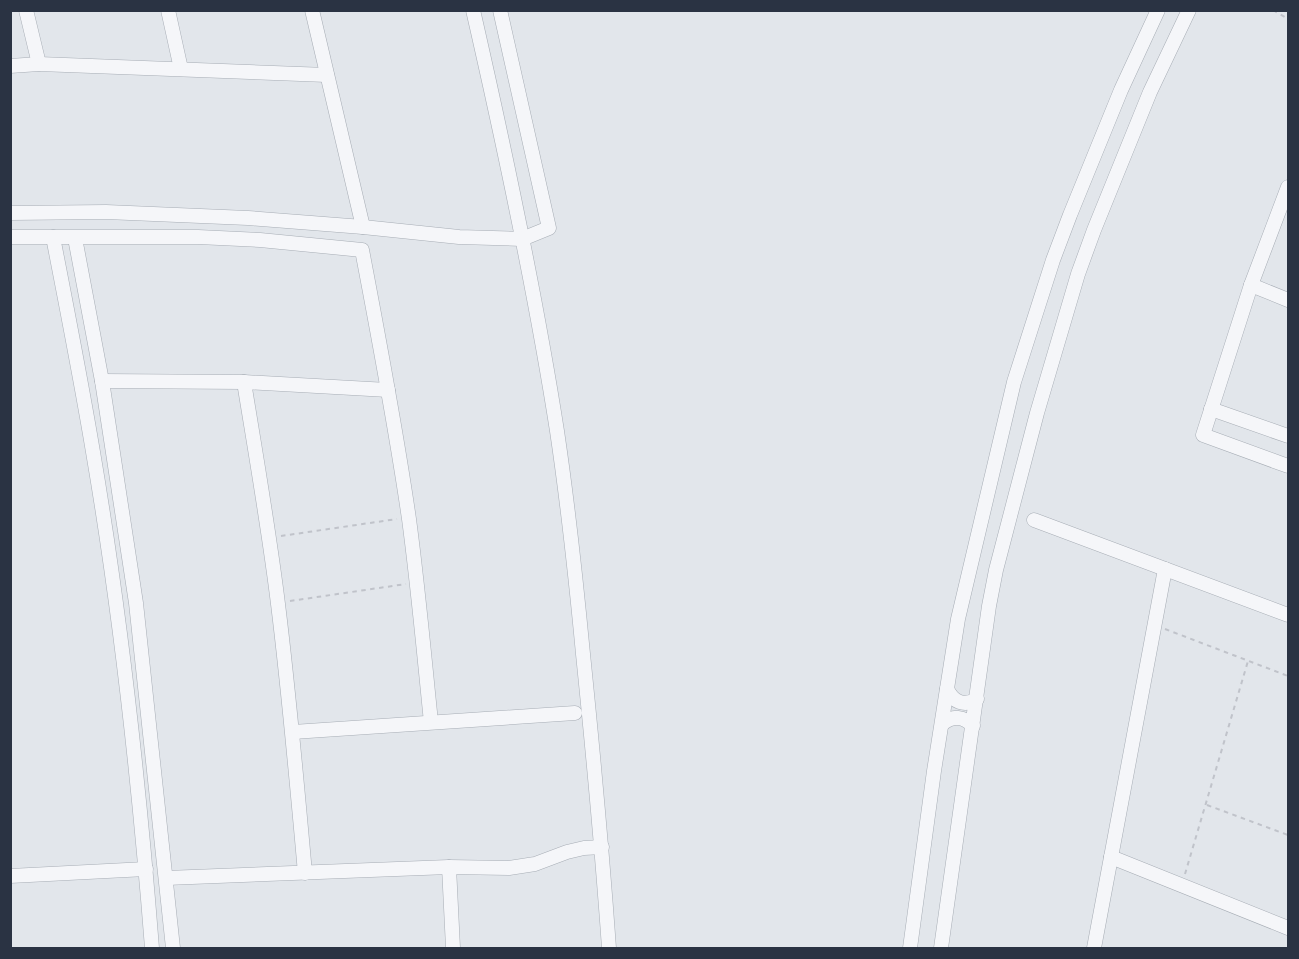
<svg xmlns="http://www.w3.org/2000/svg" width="1299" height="959" viewBox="0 0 1299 959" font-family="Helvetica,sans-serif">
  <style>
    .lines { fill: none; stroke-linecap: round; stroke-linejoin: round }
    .minor-casing { stroke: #a7adb5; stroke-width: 15 }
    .path { stroke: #c0c3ca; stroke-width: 2; stroke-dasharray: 4.5 4.5; stroke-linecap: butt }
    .minor { stroke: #f5f6f9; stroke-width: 14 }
  </style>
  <rect width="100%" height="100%" fill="#e2e6eb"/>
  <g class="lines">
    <defs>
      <g id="minor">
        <polyline points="26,10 39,64"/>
        <polyline points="168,10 181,69"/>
        <polyline points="312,10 363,227"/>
        <path d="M 473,10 C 505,150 535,290 557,431 C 568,505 576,580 583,654 C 593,752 602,850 609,948"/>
        <polyline points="10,66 39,64 327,75"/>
        <polyline points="1288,187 1251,285 1203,435 1288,466"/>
        <polyline points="10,213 106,212 248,218 363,227 459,237 522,239 549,228 500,10"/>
        <path d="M 10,237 L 198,237 L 260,240 L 362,250 C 379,339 396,429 409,519 C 418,586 424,654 431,722"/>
        <path d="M 53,237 C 67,309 81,380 93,452 C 121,616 139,782 152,948"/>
        <polyline points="75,238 102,381 136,603 173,948"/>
        <polyline points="1251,285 1288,300"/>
        <polyline points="102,381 244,382 388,390"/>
        <path d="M 244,382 C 256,456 269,530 278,604 C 289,693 297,783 305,873"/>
        <polyline points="1211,409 1288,436"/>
        <polyline points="1034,520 1288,615"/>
        <path d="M 947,689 C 953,702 964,707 977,699"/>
        <path d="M 942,724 C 953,715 964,716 973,726"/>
        <polyline points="293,732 575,713"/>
        <polyline points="1111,857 1288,928"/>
        <polyline points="449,867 453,948"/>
        <polyline points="10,876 146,869"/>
        <polyline points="166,878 449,867 509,868 535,864 567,852 584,848 602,847"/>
        <polyline points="910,948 934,771 958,619 1014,382 1053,260 1070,215 1121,90 1158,10"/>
        <polyline points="941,948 989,606 996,570 1037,413 1078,274 1094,230 1150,92 1189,10"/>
        <polyline points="1094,948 1165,569"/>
      </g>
    </defs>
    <!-- minor casing -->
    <use href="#minor" class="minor-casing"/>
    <!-- path -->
    <g class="path">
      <polyline points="1273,10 1288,19"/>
      <polyline points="281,536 397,519"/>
      <polyline points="290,601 406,584"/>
      <polyline points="1165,629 1288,676"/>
      <polyline points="1207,805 1288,835"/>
      <polyline points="1185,874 1248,661"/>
    </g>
    <!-- minor -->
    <use href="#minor" class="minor"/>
  </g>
  <!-- border -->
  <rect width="1299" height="959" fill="none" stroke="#2a3343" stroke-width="24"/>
</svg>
